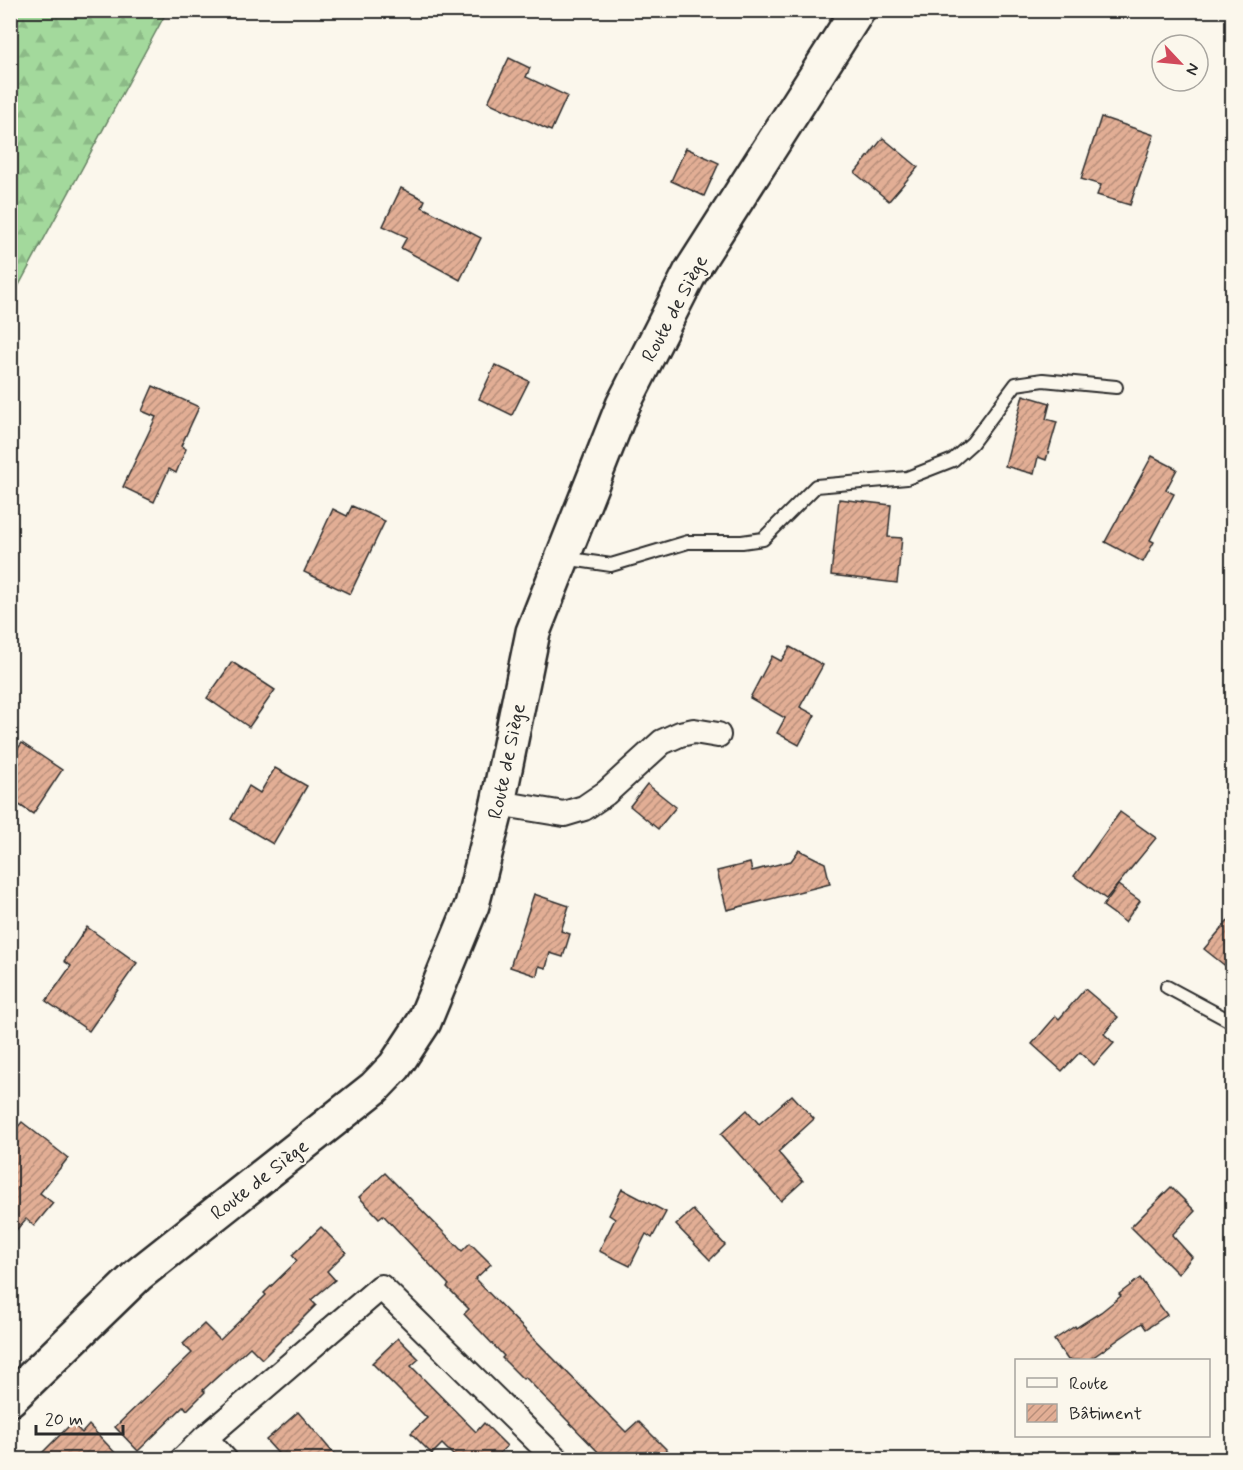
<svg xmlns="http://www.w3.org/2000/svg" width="1243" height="1470" viewBox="0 0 1243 1470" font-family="Mynerve,sans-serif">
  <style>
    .forest { fill: url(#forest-firs); stroke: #678264; stroke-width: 1.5 }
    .building { fill: url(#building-hatch); stroke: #2b2b2b; stroke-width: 1.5 }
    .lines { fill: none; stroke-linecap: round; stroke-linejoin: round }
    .lane-casing { stroke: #2b2b2b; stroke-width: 16 }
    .street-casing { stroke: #2b2b2b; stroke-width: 28 }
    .secondary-casing { stroke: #2b2b2b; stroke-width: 38 }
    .lane { stroke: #fbf7ec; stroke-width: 12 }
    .street { stroke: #fbf7ec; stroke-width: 24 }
    .secondary { stroke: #fbf7ec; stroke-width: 33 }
    .labels { text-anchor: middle; stroke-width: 4.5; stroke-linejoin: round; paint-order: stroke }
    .street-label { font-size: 20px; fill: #2b2b2b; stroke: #fbf7ec }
  </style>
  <defs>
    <pattern id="forest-firs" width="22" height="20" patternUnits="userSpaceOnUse" patternTransform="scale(1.5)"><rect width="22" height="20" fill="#a3d99c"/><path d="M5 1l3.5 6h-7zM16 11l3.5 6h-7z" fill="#8cba87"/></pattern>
    <pattern id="building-hatch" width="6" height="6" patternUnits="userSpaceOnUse" patternTransform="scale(1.5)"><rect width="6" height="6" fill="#e2ae95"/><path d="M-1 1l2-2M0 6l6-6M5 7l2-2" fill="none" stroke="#b78e7a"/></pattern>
  </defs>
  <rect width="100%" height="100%" fill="#fbf7ec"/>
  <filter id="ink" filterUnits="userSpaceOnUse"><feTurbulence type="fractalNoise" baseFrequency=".0167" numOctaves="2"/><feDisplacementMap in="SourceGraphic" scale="12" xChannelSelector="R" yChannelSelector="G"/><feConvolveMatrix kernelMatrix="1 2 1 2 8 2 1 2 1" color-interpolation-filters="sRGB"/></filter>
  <g filter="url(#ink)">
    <!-- forest -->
    <polygon class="forest" points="11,10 167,11 11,300 10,11"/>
    <!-- building -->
    <g class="building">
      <polygon points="509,58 530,68 526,77 567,96 551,131 488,102"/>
      <polygon points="1101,117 1154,135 1130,205 1097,195 1101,185 1081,179"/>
      <polygon points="883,138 918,167 889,201 855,173"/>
      <polygon points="686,148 719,163 704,196 671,181"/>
      <polygon points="401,188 425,200 422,207 481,238 460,280 401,248 407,237 383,226"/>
      <polygon points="495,365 529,381 512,415 479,399"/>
      <polygon points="153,386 199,407 181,446 186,449 176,473 169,469 154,502 123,487 156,417 142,411"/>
      <polygon points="1023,395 1050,403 1046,419 1057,422 1046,460 1038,457 1034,474 1005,466"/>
      <polygon points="1152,456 1177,469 1166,490 1174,494 1150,540 1154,542 1143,562 1105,542"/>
      <polygon points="839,499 891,505 888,537 902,538 897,583 831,575"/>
      <polygon points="352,506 385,521 350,594 304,572 333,509 347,516"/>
      <polygon points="790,647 823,665 800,707 815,715 799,745 777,733 785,718 750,698 772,656 781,661"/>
      <polygon points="232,662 275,690 249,727 207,698"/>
      <polygon points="22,743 62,770 33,814 10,799 10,759"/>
      <polygon points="275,768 307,786 273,844 231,819 249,786 260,793"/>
      <polygon points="647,784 676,807 658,829 630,806"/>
      <polygon points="1120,812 1156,838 1106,899 1074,876"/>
      <polygon points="799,850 825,863 830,884 727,910 717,871 750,863 752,871 791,861"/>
      <polygon points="1118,885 1140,901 1125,922 1103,906"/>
      <polygon points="534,894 569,906 561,931 570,934 563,957 550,953 546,968 539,966 537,976 510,967"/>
      <polygon points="1233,915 1233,972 1204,949"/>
      <polygon points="87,927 137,963 89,1031 46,1001 71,966 64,961"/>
      <polygon points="1085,989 1118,1017 1104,1034 1114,1043 1094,1065 1080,1052 1062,1071 1032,1044 1056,1016 1059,1019"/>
      <polygon points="792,1095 814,1119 778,1152 803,1181 781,1201 721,1134 747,1110 759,1124"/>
      <polygon points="22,1122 68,1158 40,1193 53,1203 34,1226 26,1219 10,1237 10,1136"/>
      <polygon points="385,1173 462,1251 470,1243 491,1264 475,1279 626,1432 638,1421 677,1460 606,1460 525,1377 523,1379 502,1358 504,1356 464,1314 469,1309 447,1287 449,1285 383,1215 379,1218 359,1197"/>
      <polygon points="1171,1187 1195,1211 1172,1235 1192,1257 1178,1274 1131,1227"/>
      <polygon points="622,1189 666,1212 652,1238 646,1234 630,1266 599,1251 615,1219 609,1215"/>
      <polygon points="693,1210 725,1245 710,1260 676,1225"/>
      <polygon points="321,1227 346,1252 327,1271 335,1280 311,1300 316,1305 262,1359 250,1347 203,1390 205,1392 187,1410 184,1406 138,1451 115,1427 192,1353 183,1344 204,1324 220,1340 266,1295 264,1293 297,1261 292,1255"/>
      <polygon points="1140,1278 1167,1315 1146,1329 1142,1323 1089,1360 1068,1360 1054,1340 1075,1326 1076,1328 1101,1312 1121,1296 1119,1294"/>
      <polygon points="398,1338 419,1359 411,1366 476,1432 484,1423 507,1446 492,1460 458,1460 442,1444 432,1454 411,1433 427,1418 372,1363"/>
      <polygon points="298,1412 318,1435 339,1460 284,1460 266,1440"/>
      <polygon points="72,1423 82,1433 89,1425 122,1460 35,1460"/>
    </g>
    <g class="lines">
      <defs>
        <g id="lane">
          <polyline points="564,558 611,565 688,542 742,542 763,539 816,486 907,478 953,460 972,443 1016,384 1043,380 1116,387"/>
          <polyline points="1167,987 1232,1022"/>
        </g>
        <g id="street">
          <polyline points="498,803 564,814 584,808 606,793 662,742 680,734 694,731 718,735"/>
          <polyline points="205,1438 381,1287 557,1460"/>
          <polyline points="182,1460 205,1438 225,1460"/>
        </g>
        <polyline id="secondary" points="10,1399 139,1274 374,1088 395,1066 424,1022 472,905 498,803 533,632 623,405 690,273 858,10"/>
      </defs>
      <!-- lane casing -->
      <use href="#lane" class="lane-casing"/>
      <!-- street casing -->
      <use href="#street" class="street-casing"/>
      <!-- secondary casing -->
      <use href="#secondary" class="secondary-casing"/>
      <!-- lane -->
      <use href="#lane" class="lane"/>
      <!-- street -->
      <use href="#street" class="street"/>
      <!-- secondary -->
      <use href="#secondary" class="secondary"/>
    </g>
  </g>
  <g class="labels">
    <!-- street labels -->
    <g class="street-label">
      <text transform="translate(674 308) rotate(-62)" y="7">Route de Siège</text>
      <text transform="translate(506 761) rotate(-78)" y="7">Route de Siège</text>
      <text transform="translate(259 1179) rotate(-38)" y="7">Route de Siège</text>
    </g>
  </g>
  <!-- margin -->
  <rect width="1243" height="1470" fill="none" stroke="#fbf7ec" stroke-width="36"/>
  <rect x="18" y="18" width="1207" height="1434" fill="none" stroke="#2b2b2b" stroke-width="2" filter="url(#ink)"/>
  <!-- legend -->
  <rect x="1015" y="1359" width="195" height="78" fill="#fbf7ec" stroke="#a8a59f" stroke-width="1.5"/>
  <rect x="1027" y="1378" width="30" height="9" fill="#fbf7ec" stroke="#a8a59f" stroke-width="1.5"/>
  <text x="1069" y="1389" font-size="18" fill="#2b2b2b">Route</text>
  <rect x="1027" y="1404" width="30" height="18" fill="url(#building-hatch)" stroke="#a8a59f" stroke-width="1.5"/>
  <text x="1069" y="1419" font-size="18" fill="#2b2b2b">Bâtiment</text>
  <!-- north arrow -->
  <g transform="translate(1180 63) rotate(116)"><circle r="28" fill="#fbf7ec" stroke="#a8a59f" stroke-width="1.5"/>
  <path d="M0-4.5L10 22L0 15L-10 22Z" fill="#d1495b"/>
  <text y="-9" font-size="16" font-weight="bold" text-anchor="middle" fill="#2b2b2b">N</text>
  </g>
  <!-- scale -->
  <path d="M36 1425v9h87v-9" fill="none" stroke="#2b2b2b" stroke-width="3"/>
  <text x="45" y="1425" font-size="18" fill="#2b2b2b" stroke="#fbf7ec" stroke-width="4.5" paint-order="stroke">20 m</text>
</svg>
